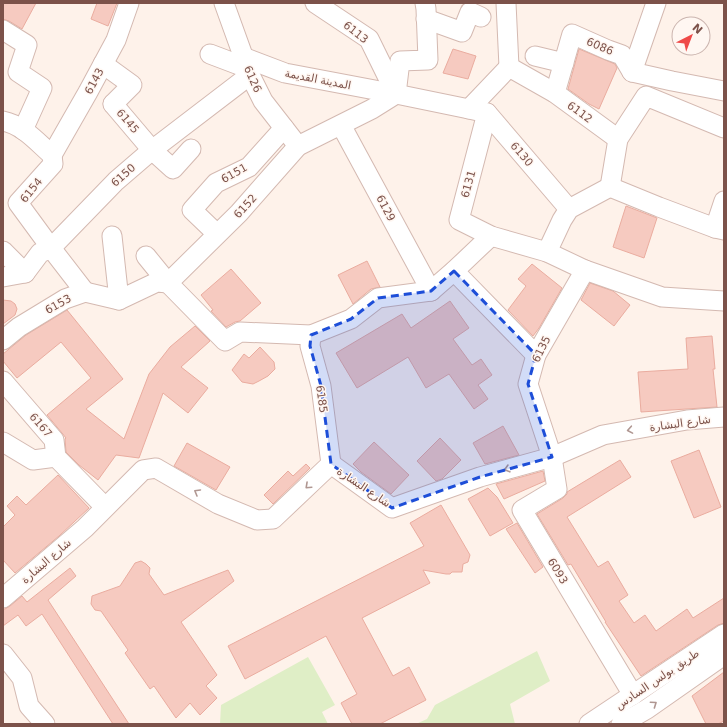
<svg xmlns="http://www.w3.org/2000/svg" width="727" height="727" viewBox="0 0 727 727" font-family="'DejaVu Sans','Noto Naskh Arabic',sans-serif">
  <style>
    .green { fill: #dfeec6 }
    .building { fill: #f6cac0; stroke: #eaac9f }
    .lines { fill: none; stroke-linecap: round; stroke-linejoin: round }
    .minor-casing { stroke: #d4b9b1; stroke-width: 21 }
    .minor { stroke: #fff; stroke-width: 19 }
    .oneway { stroke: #b09792 }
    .marked { fill: #1d4ed8; fill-opacity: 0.2; stroke: #1d4ed8; stroke-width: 3; stroke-dasharray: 8 5; stroke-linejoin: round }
    .labels { text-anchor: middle; stroke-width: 3; stroke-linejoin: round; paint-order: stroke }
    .street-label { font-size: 11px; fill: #7c524a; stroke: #fff7f2 }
  </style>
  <rect width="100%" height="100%" fill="#fef2ea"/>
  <!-- green -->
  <g class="green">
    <polygon points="537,651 550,681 510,704 515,724 416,724 427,719 435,705"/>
    <polygon points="308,657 335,705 322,712 328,724 220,724 221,705"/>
  </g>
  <!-- building -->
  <g class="building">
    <polygon points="3,3 36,3 22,29 9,21 3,19"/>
    <polygon points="97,3 117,3 108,26 91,19"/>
    <polygon points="453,49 476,56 468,79 443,73"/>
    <polygon points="579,49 615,64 617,68 599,109 589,104 568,89"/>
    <polygon points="626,206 657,218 644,258 613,247"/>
    <polygon points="367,261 380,287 371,289 353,304 338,275"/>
    <polygon points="532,264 562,288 539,328 533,336 508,310 526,286 518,279"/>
    <polygon points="231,269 261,303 240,321 235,322 226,327 211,311 213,310 201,295"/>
    <polygon points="590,283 613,291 630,305 614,326 581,300"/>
    <polygon points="3,300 11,301 15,304 17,309 15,315 3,324"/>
    <polygon points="450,301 469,328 453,339 472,365 481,359 492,375 478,385 488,399 474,409 449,374 426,388 408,357 357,388 336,353 402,314 411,328"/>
    <polygon points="67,310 123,379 86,409 124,439 149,374 170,347 195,326 210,341 181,367 208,388 188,413 163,393 139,458 116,455 98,480 79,465 66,452 65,439 66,438 62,433 47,415 91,378 61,342 17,378 3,361 3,354 26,335"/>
    <polygon points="712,336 715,369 713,369 717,407 641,412 638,372 688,369 686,338"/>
    <polygon points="260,347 274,362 275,369 268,376 259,381 253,384 242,382 232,370 244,354 249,358"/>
    <polygon points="503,426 519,455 485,464 473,443"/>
    <polygon points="440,438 461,460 442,479 436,481 417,461"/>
    <polygon points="374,442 409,475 391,494 361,472 353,464"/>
    <polygon points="187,443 230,467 216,490 174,466"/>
    <polygon points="699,450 721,507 694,518 671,461"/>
    <polygon points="620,460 631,477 567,517 598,567 608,561 628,595 619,601 634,623 645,615 656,631 687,609 693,618 724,598 724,623 718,625 641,676 605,622 606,622 571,564 568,565 537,514 563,498 567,494 567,492"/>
    <polygon points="306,464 310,468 273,504 264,495 288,471 293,476"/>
    <polygon points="543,471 545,481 504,499 496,484"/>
    <polygon points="58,475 89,508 59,536 15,573 3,560 3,527 15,515 7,506 17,496 26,505"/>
    <polygon points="488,488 497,497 513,523 490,536 468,499"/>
    <polygon points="441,505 470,555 468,562 463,564 462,572 452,572 450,574 446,574 423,570 430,583 362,618 393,676 409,667 426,700 380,724 352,724 341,703 357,694 326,636 245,679 228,646 424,546 410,523"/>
    <polygon points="517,523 543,567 535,573 506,529"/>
    <polygon points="141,561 146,564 150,568 149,574 164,595 228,570 234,581 181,622 217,675 206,686 217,698 200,715 190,703 176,718 154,686 150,689 125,653 128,650 101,611 95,610 91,604 92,596 120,586 135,563"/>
    <polygon points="70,568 76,576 48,600 129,724 113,724 42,614 26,626 18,615 3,626 3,609 5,609 10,606 22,596 27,602"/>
    <polygon points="724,672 724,721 718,724 706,724 692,696"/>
  </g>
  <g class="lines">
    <defs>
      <g id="minor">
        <polyline points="224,3 250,75 263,101 298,146"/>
        <polyline points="315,3 369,39 396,94"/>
        <polyline points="506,3 509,67"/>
        <polyline points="426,19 462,32 470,12 481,17"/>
        <polyline points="3,30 27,45 18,72 42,88 23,130"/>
        <polyline points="210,54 247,68"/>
        <polyline points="535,56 564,63"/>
        <polyline points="243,57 285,73 396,94 469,109 487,113 569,209"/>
        <polyline points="103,64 132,85 113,104"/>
        <polyline points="509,67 555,93 618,139"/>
        <polyline points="632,72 672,81 724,91"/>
        <polyline points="555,93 572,34 608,50 622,55 632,72 656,3"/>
        <polyline points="396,94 372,109 298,146 239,213 168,283 225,341 240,332 311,335 351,319 378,298 431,291"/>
        <polyline points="396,94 400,61 428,60 426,9 425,3"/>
        <polyline points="113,104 152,150 173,169 191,149"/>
        <polyline points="469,109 509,67"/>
        <polyline points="487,113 459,220 491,236 547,252 585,270 662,297 724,301"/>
        <path d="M 3,121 C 23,125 37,142 52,155 L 53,164 L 18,203 L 51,248 L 85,292"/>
        <polyline points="341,125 431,291"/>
        <polyline points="52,155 88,92 116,40 129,3"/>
        <polyline points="610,187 618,139 646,96 724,128"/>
        <polyline points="610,187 659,207 715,228 724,230"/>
        <polyline points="715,228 724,201"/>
        <polyline points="217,234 192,210 216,183 249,167 284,128"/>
        <polyline points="112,236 119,300 157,282 168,283 146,256"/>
        <polyline points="3,251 25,273"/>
        <polyline points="547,252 562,220 569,209 610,187"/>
        <polyline points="585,270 536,355 528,384 552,457 557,489 522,510 633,695"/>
        <polyline points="454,271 536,355"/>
        <polyline points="3,277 25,273 40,253 51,248 116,181 152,150 250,75"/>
        <polyline points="431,291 454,271 491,236"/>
        <polyline points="311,335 310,346 321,386 331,464"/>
        <polyline points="3,340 19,327 65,299 85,292 119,300"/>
        <polyline points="3,381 54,440 56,457 105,507"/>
        <polyline points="3,442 33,460 56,457"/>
        <polyline points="3,598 85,528 143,470 156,468 218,504 257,520 273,519 331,464 392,508 480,477 552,457 603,435 687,420 724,417"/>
        <polyline points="3,654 22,678 29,706 45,724"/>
        <polyline points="589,724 724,634"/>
        <polyline points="621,724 647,709 724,655"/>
      </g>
    </defs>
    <!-- minor casing -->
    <use href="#minor" class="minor-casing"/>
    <!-- minor -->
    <use href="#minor" class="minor"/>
  </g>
  <!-- one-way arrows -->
  <defs><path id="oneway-chevron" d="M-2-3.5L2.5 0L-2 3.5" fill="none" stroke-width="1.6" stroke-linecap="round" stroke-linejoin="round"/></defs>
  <g class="oneway">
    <use href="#oneway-chevron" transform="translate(630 430) rotate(170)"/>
    <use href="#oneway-chevron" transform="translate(507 469) rotate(164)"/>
    <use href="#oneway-chevron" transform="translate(308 486) rotate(137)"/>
    <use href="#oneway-chevron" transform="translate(197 492) rotate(-150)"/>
    <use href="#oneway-chevron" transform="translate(654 704) rotate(-35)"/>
  </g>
  <!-- marked area -->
  <path class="marked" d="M 454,271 L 536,355 L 528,384 L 552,457 L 480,477 L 392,508 L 331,464 L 321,386 L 310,346 L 311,335 L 351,319 L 378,298 L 431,291 Z"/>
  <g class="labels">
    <!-- street labels -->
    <g class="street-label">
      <text transform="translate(356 32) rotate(38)" y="4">6113</text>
      <text transform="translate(600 46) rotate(23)" y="4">6086</text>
      <text transform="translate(253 79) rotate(66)" y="4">6126</text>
      <text transform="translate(318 79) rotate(11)" y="4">المدينة القديمة</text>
      <text transform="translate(94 81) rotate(-62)" y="4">6143</text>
      <text transform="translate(580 112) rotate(36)" y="4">6112</text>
      <text transform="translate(128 121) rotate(49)" y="4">6145</text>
      <text transform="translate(522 154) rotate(49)" y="4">6130</text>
      <text transform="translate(234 173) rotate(-29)" y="4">6151</text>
      <text transform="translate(123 175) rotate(-42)" y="4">6150</text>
      <text transform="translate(468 184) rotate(-75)" y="4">6131</text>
      <text transform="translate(31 190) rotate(-51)" y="4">6154</text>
      <text transform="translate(245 206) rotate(-48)" y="4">6152</text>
      <text transform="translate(386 208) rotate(62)" y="4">6129</text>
      <text transform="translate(58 304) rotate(-29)" y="4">6153</text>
      <text transform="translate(541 349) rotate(-64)" y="4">6135</text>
      <text transform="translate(322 399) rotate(82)" y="4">6185</text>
      <text transform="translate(680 423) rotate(-8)" y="4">شارع البشارة</text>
      <text transform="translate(41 425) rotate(49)" y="4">6167</text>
      <text transform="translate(364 487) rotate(34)" y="4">شارع البشارة</text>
      <text transform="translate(46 561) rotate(-41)" y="4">شارع البشارة</text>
      <text transform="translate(558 571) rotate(59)" y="4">6093</text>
      <text transform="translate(657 679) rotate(-34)" y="4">طريق بولس السادس</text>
    </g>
  </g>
  <!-- border -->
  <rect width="727" height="727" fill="none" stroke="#7c524a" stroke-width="8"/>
  <!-- north arrow -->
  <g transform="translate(691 36) rotate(42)"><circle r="19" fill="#fff7f2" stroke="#cbb5af"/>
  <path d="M0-3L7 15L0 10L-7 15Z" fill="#ef4a48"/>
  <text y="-6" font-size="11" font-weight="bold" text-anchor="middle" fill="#7c524a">N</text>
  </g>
</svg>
